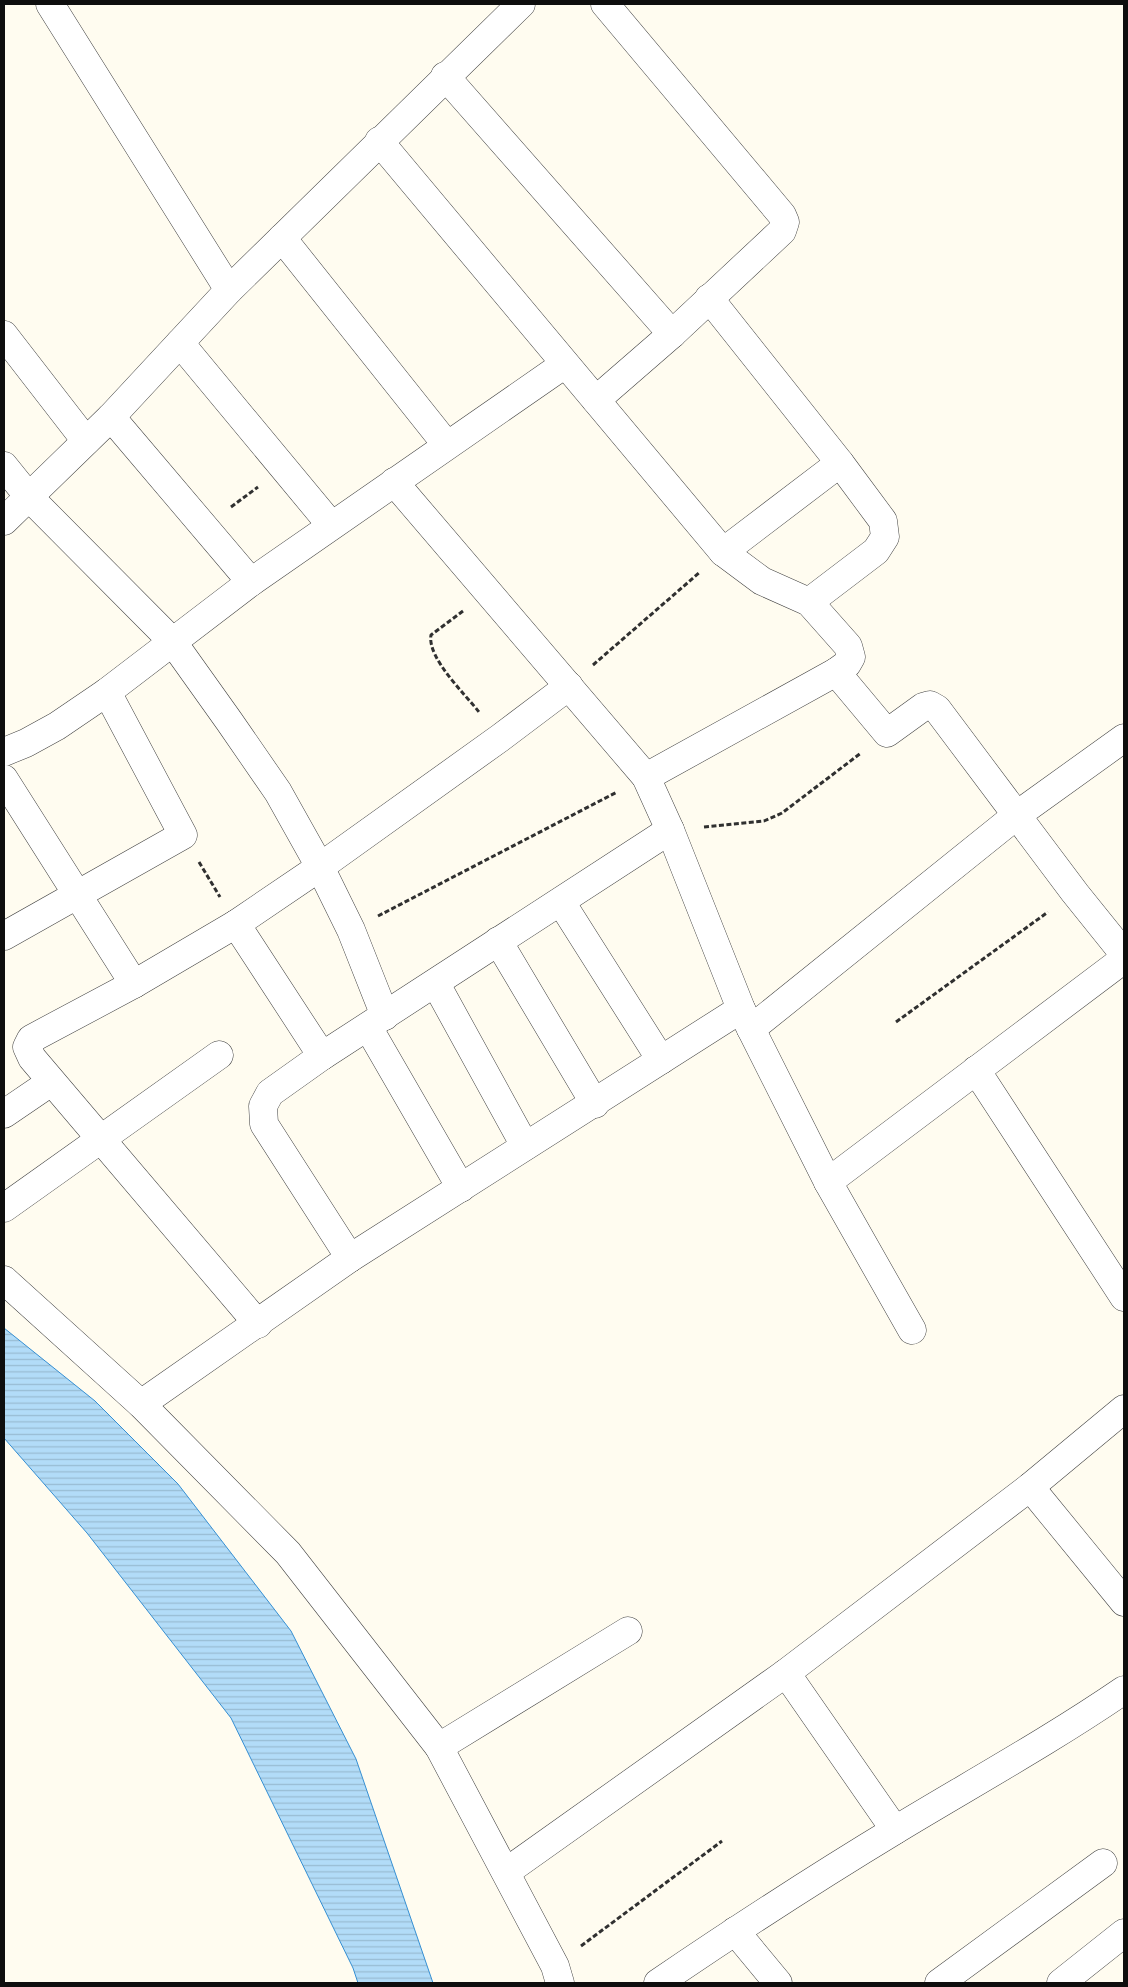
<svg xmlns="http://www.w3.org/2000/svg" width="1128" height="1987" viewBox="0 0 1128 1987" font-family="'Zilla Slab',serif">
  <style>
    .water { fill: url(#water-rules); stroke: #368fd2 }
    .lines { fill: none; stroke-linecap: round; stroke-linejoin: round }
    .minor-casing { stroke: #414141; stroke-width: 29 }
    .path { stroke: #303030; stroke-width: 3; stroke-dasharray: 5 2.5; stroke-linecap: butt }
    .minor { stroke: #fff; stroke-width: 28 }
  </style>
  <defs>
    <pattern id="water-rules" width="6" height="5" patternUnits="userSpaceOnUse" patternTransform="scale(1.25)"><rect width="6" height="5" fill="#b2dcf8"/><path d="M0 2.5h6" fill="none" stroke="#98bcd3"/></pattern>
  </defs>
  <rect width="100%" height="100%" fill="#fffcf0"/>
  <!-- water -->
  <polygon class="water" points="4,1328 95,1401 178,1484 291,1631 356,1759 433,1983 358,1983 353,1968 231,1718 87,1533 4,1438"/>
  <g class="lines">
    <defs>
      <g id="minor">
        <polyline points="445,76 672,334"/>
        <polyline points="379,141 723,552 762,581 809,602 848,646 851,657 847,664 836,672 646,777"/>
        <polyline points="282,238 446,444"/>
        <polyline points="229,290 521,4"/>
        <polyline points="709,298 840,463 883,521 885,537 876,551 809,602"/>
        <polyline points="4,335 86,441"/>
        <polyline points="180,343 331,525"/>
        <polyline points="596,400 672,334 782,231 785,222 782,215 605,4"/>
        <polyline points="111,417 251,582"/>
        <polyline points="4,466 29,497 172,641 229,721 278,792 320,867 351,930 385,1016"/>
        <polyline points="394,482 646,777 670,830 741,1009 828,1182 912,1330"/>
        <polyline points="4,521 111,417 229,290 50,4"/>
        <polyline points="723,552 840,463"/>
        <polyline points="836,672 887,733 923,707 930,705 937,709 1075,893 1124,954"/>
        <polyline points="4,752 26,743 57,726 107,692 251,582 565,364"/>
        <polyline points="4,779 134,984"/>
        <polyline points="561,902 661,1060"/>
        <polyline points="236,924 322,1056"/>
        <polyline points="4,936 183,835 107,692"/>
        <polyline points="498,941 595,1104"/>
        <polyline points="436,984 525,1146"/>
        <polyline points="368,1027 461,1188"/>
        <polyline points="751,1029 1017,815 1124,738"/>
        <polyline points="976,1070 1124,1297"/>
        <polyline points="4,1114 51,1082"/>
        <polyline points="828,1182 1124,959"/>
        <polyline points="4,1208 219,1055"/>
        <polyline points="350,1258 264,1124 263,1106 270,1093 322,1056 670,830"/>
        <polyline points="4,1280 141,1404 288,1553 439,1747 555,1966 560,1983"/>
        <polyline points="258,1324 32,1058 27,1047 31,1039 134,984 236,924 320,867 500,738 569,686"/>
        <polyline points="141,1404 350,1258 741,1009"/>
        <polyline points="1030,1487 1124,1602"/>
        <polyline points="786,1673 895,1830"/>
        <polyline points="439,1747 628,1631"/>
        <polyline points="506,1872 786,1673 1030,1487 1124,1409"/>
        <polyline points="735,1931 778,1983"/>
        <path d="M 658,1983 C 736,1930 816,1878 897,1829 C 973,1783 1051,1740 1124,1690"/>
        <polyline points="939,1983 1103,1863"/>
        <polyline points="1061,1983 1124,1933"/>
      </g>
    </defs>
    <!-- minor casing -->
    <use href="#minor" class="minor-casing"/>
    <!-- path -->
    <g class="path">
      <polyline points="231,507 258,487"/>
      <path d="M 463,611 L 431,635 C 427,658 465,694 479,712"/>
      <polyline points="593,665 700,572"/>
      <polyline points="704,827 764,821 782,813 861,753"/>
      <polyline points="199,862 220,897"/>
      <polyline points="378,916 617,792"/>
      <polyline points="896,1022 1048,912"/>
      <polyline points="581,1946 722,1841"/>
    </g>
    <!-- minor -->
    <use href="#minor" class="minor"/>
  </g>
  <!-- border -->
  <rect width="1128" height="1987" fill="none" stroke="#0e0e0e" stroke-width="10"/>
</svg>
